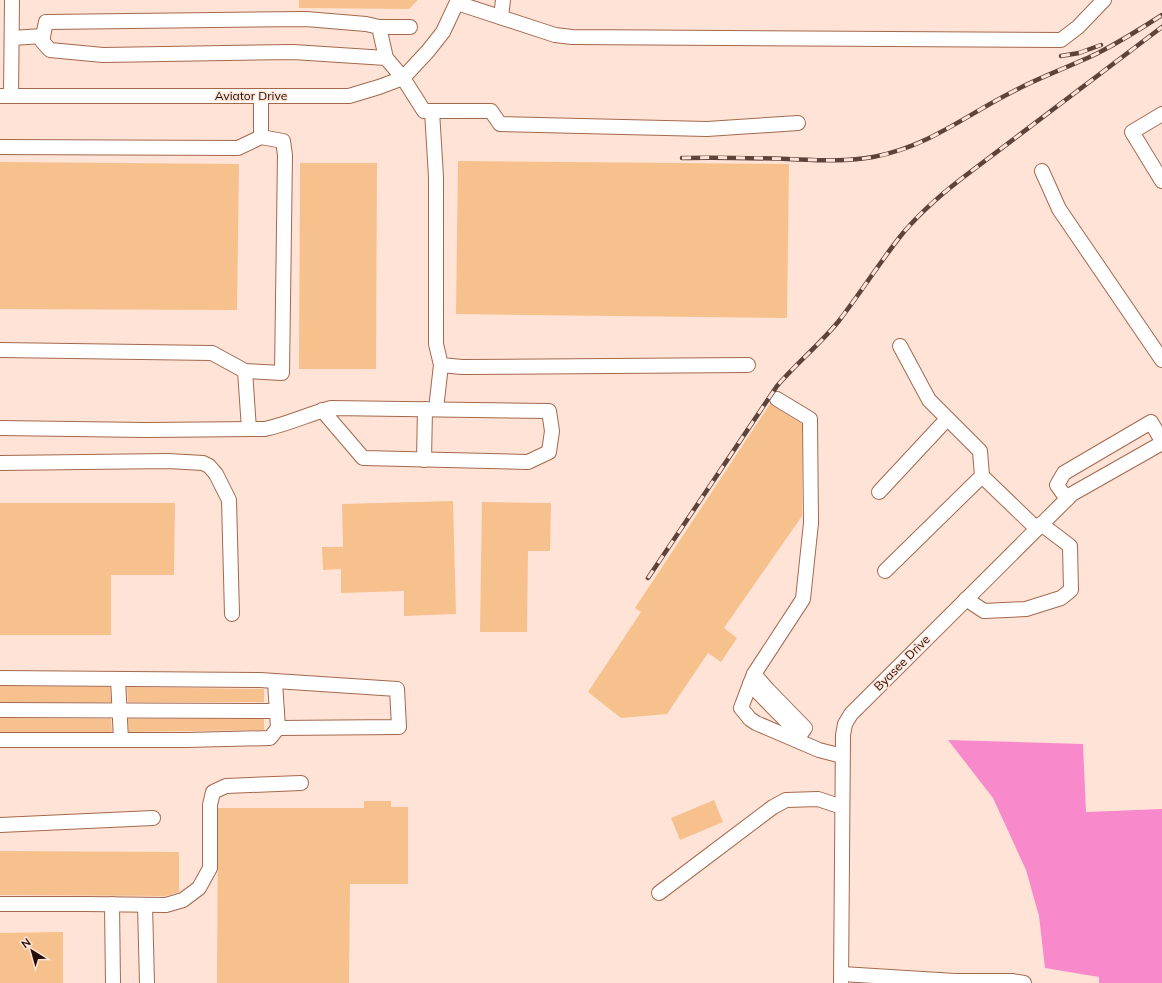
<svg xmlns="http://www.w3.org/2000/svg" width="1162" height="983" viewBox="0 0 1162 983" font-family="Mulish,sans-serif">
  <style>
    .forest { fill: #f88acb }
    .building { fill: #f7c18d }
    .lines { fill: none; stroke-linecap: round; stroke-linejoin: round }
    .minor-casing { stroke: #a4684d; stroke-width: 16 }
    .minor { stroke: #fff; stroke-width: 14 }
    .rail-casing { stroke: #5d443b; stroke-width: 4.5 }
    .rail { stroke: #ffe3d7; stroke-width: 3; stroke-dasharray: 9; stroke-linecap: butt }
    .labels { text-anchor: middle; stroke-width: 3; stroke-linejoin: round; paint-order: stroke }
    .street-label { font-size: 12px; fill: #240d04; stroke: #ffe3d7 }
  </style>
  <rect width="100%" height="100%" fill="#ffe3d7"/>
  <!-- forest -->
  <polygon class="forest" points="948,740 1083,744 1086,812 1162,809 1162,983 1099,983 1099,977 1045,968 1039,916 1026,870 993,798"/>
  <!-- building -->
  <g class="building">
    <polygon points="299,0 418,0 409,9 299,8"/>
    <polygon points="458,161 789,164 787,318 456,314"/>
    <polygon points="0,162 239,164 237,310 0,309"/>
    <polygon points="300,163 377,163 376,369 299,369"/>
    <polygon points="770,404 802,424 802,516 724,628 737,638 721,662 708,653 667,714 621,718 588,692 641,612 635,608"/>
    <polygon points="453,501 456,614 404,616 404,591 341,593 341,569 323,570 322,547 343,547 342,504"/>
    <polygon points="482,502 551,503 550,551 528,551 527,632 480,632"/>
    <polygon points="0,503 175,503 174,575 111,575 111,635 0,635"/>
    <polygon points="0,686 110,687 111,702 0,702"/>
    <polygon points="127,687 264,689 264,702 128,702"/>
    <polygon points="0,718 111,719 112,732 0,732"/>
    <polygon points="128,719 264,719 264,730 129,732"/>
    <polygon points="714,800 723,822 680,840 671,818"/>
    <polygon points="364,801 391,801 391,807 408,807 408,884 350,884 349,983 217,983 218,808 364,808"/>
    <polygon points="0,851 179,852 179,892 166,896 0,895"/>
    <polygon points="63,932 63,983 0,983 0,933"/>
  </g>
  <g class="lines">
    <defs>
      <g id="minor">
        <polyline points="457,3 555,35 572,37 1061,40 1078,27 1104,0"/>
        <polyline points="501,17 503,0"/>
        <polyline points="379,27 410,27"/>
        <polyline points="12,38 43,36"/>
        <polyline points="386,58 293,52 103,55 50,50 42,41 46,22 306,19 366,24 379,27 386,58 403,78 424,111 491,111 500,124 707,129 798,123"/>
        <polyline points="0,96 349,96 379,87 403,78 428,51 443,32 458,0"/>
        <polyline points="11,96 12,0"/>
        <polyline points="432,111 436,177 436,344 441,365 462,367 748,365"/>
        <polyline points="1162,114 1132,132 1162,181"/>
        <polyline points="261,137 261,96"/>
        <polyline points="0,147 238,148 261,137 283,141 285,155 282,373 245,371 212,353 0,350"/>
        <polyline points="1042,171 1059,209 1162,360"/>
        <polyline points="900,346 929,400 980,451 982,476"/>
        <polyline points="245,371 249,429"/>
        <polyline points="777,399 810,419 811,523 803,599 754,674 750,684 741,708 750,719 756,723 819,750 842,756"/>
        <polyline points="436,409 441,365"/>
        <path d="M 0,428 L 146,430 L 265,429 C 288,424 309,414 331,408 L 549,411 L 552,431 L 549,452 L 528,462 L 363,458 L 322,410"/>
        <polyline points="424,460 425,409"/>
        <polyline points="0,463 168,461 203,463 209,466 216,474 229,500 232,614"/>
        <polyline points="879,492 947,419"/>
        <polyline points="1067,499 1057,485 1064,473 1151,422 1162,441"/>
        <polyline points="885,571 982,476 1037,529"/>
        <polyline points="966,599 984,611 1026,609 1061,598 1071,590 1070,546 1041,524"/>
        <polyline points="0,678 260,680 397,689 399,727 278,728"/>
        <polyline points="118,679 121,740"/>
        <polyline points="750,684 800,735 805,728 768,690 754,674"/>
        <polyline points="0,710 277,711"/>
        <polyline points="0,740 186,740 270,738 278,728 275,682"/>
        <polyline points="0,825 153,818"/>
        <polyline points="659,893 773,807 786,800 818,799 842,807"/>
        <polyline points="0,904 85,904 166,905 183,900 199,888 210,868 210,805 213,792 226,786 301,783"/>
        <polyline points="112,904 113,983"/>
        <polyline points="145,905 147,983"/>
        <polyline points="842,974 955,981 1012,981 1024,983"/>
        <polyline points="841,983 843,735 845,724 851,714 1072,494 1162,443"/>
      </g>
    </defs>
    <!-- minor casing -->
    <use href="#minor" class="minor-casing"/>
    <!-- minor -->
    <use href="#minor" class="minor"/>
    <defs>
      <g id="rail">
        <polyline points="1061,56 1079,53 1101,45"/>
        <path d="M 682,158 C 718,157 753,158 788,159 C 816,160 845,162 873,157 C 928,147 966,115 1014,91 C 1042,76 1072,66 1100,52 C 1121,41 1142,28 1162,15"/>
        <path d="M 648,578 L 777,386 C 796,364 819,345 838,322 C 859,295 878,265 899,238 C 917,215 938,197 961,179 L 1162,27"/>
      </g>
    </defs>
    <!-- rail casing -->
    <use href="#rail" class="rail-casing"/>
    <!-- rail -->
    <use href="#rail" class="rail"/>
  </g>
  <g class="labels">
    <!-- street labels -->
    <g class="street-label">
      <text x="251" y="100">Aviator Drive</text>
      <text transform="translate(902 663) rotate(-45)" y="4">Byasee Drive</text>
    </g>
  </g>
  <!-- north arrow -->
  <g transform="translate(32 951) rotate(323)" stroke="#ffe3d7" stroke-width="3" paint-order="stroke">
  <path d="M0-3L7 15L0 10L-7 15Z" fill="#240d04"/>
  <text y="-6" font-size="11" font-weight="bold" text-anchor="middle" fill="#240d04">N</text>
  </g>
</svg>
